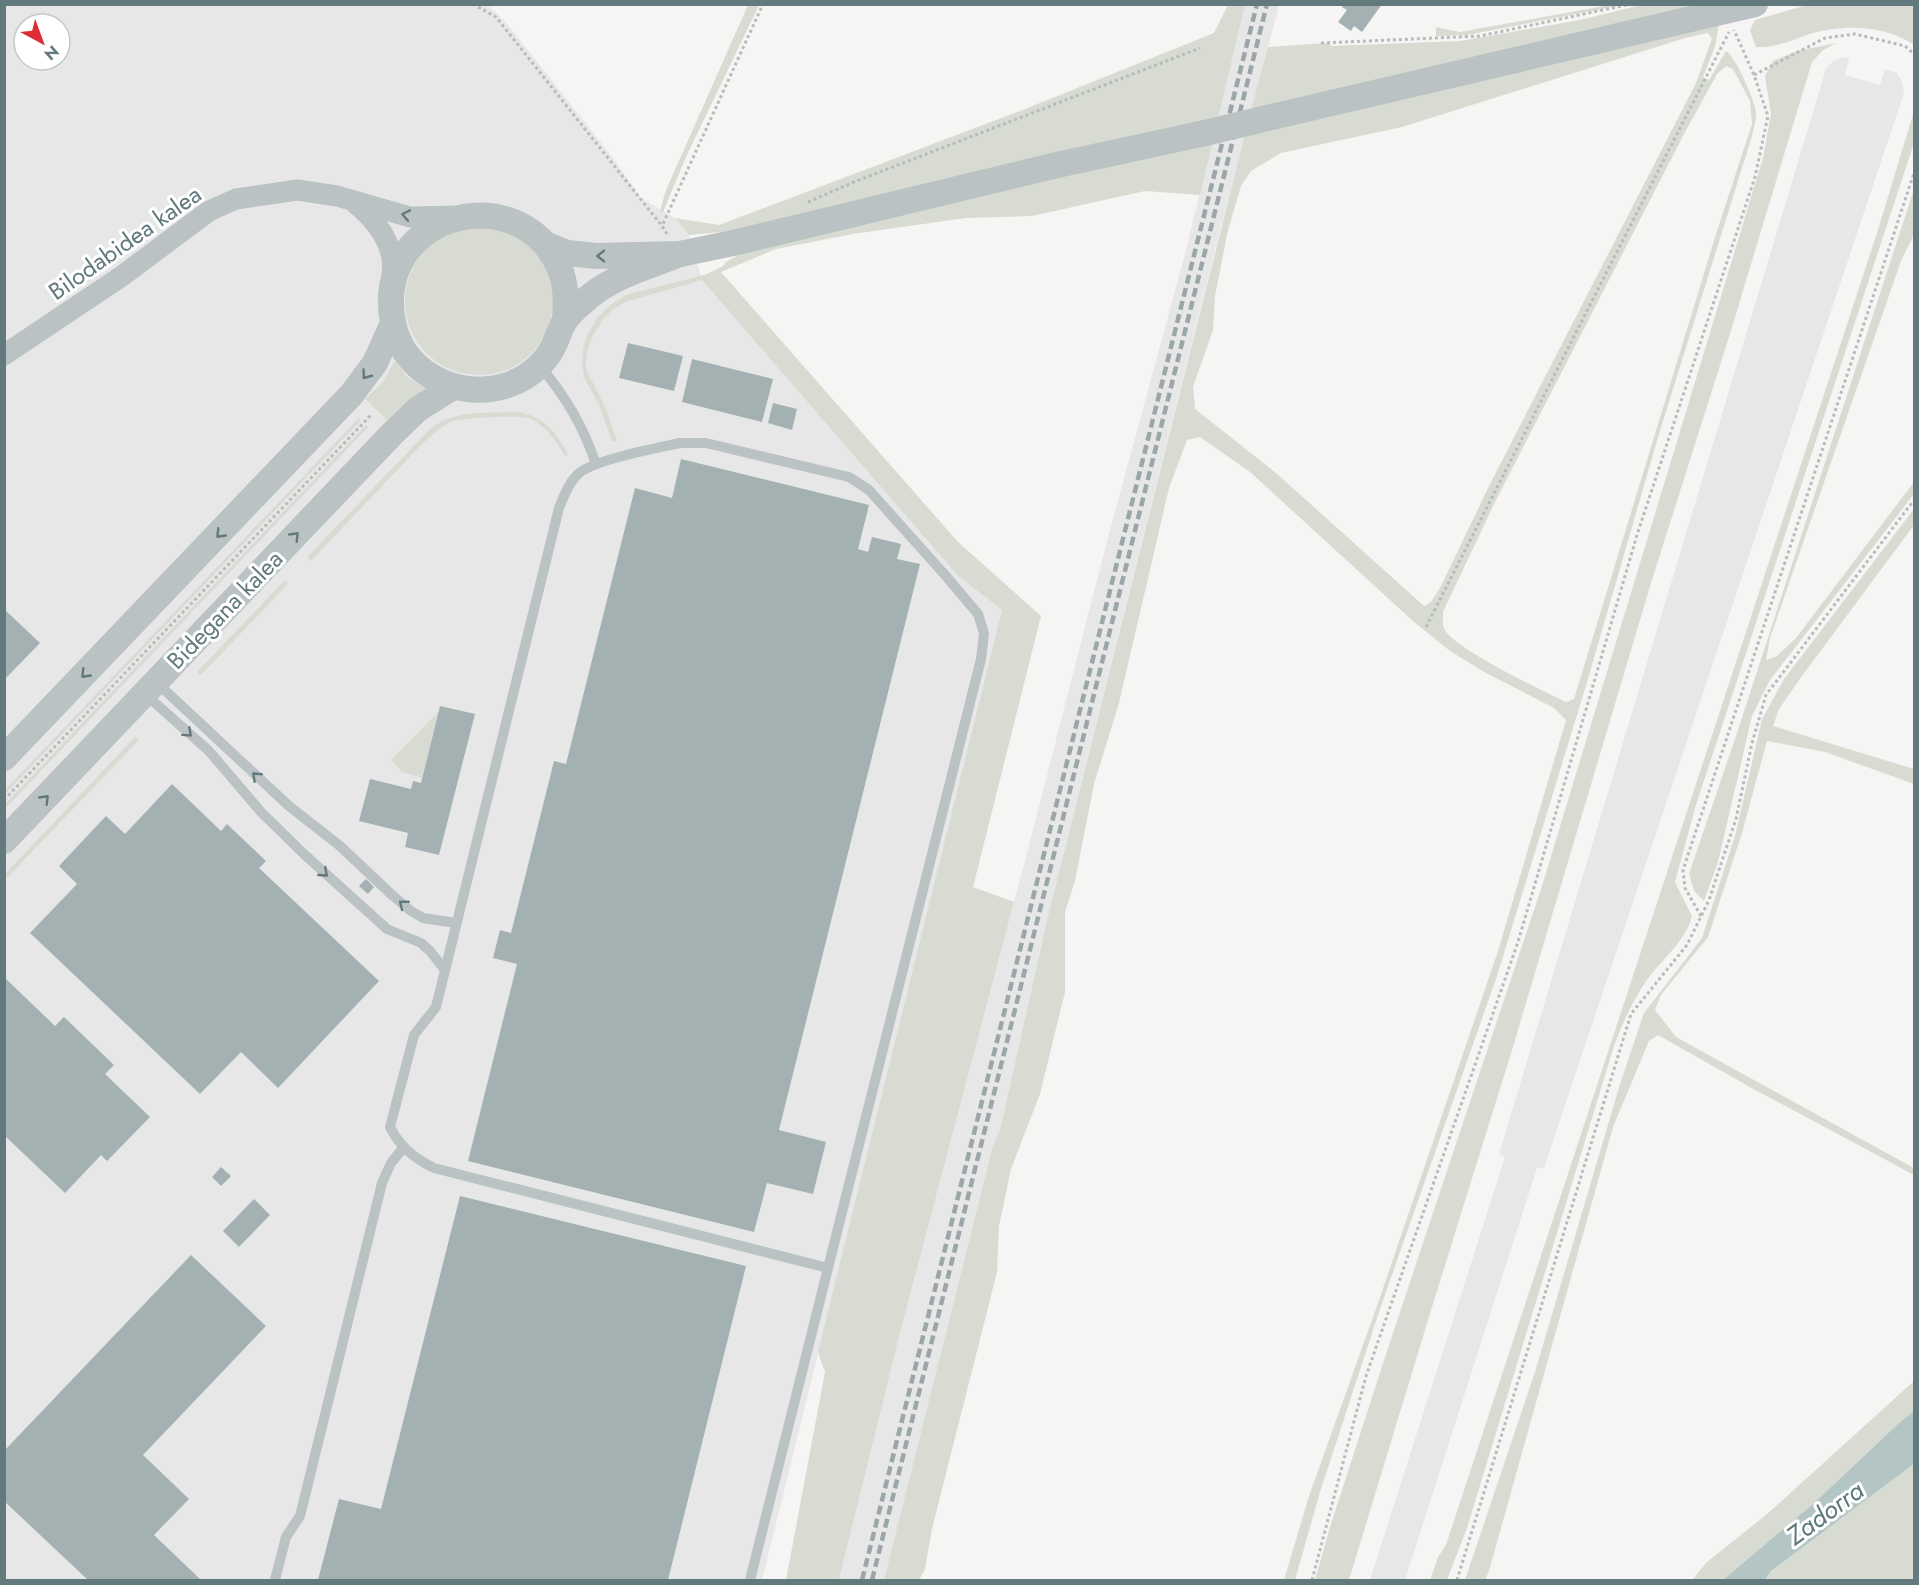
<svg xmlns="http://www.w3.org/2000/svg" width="1919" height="1585" viewBox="0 0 1919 1585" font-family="Jost,sans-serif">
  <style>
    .built { fill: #e7e7e7; fill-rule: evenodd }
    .green { fill: #d8dbd2; fill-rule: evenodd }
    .water { fill: #b4c5c5 }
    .building { fill: #a4b1b3 }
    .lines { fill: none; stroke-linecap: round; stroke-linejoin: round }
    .path { stroke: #b6bbbc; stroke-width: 3; stroke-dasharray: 3 3; stroke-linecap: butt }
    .service { stroke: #bbc2c3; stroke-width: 10 }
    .minor { stroke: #bbc2c3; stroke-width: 21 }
    .tertiary { stroke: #bbc2c3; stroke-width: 26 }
    .rail { stroke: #9ba6a8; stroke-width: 4.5; stroke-dasharray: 9 4.5; stroke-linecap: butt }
    .tertiary-bridge { stroke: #bbc2c3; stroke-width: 26 }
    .oneway { stroke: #627a7d }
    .labels { text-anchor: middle; stroke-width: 6; stroke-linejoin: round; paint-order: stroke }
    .street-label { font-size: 24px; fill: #627a7d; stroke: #fff }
    .water-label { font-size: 26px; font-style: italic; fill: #5d7878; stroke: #fff }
  </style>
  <rect width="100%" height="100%" fill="#f6f5f3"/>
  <!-- built -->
  <g class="built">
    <path d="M 5,5 L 487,5 L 504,20 L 610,154 L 641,198 L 675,218 L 689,235 L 702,280 L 958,576 L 1002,610 L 762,1580 L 5,1580 ZM 24,24 L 60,24 L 60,60 L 24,60 Z"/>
    <polygon points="1245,5 1279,5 1218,238 1048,916 1000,1130 993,1145 884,1580 839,1580 901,1329 1026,857 1106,545 1186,250"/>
    <polygon points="1842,57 1849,58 1845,75 1880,85 1885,69 1897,73 1902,82 1904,93 1544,1168 1537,1168 1405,1580 1370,1580 1505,1157 1499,1154 1826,69 1832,62"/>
  </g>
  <!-- green -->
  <g class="green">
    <polygon points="748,5 759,5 686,157 663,212 660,211 666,190"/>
    <polygon points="1228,5 1245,5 1200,195 1145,191 1032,216 966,218 853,234 776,249 721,272 958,542 1041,616 973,887 1014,902 901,1329 839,1580 786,1580 825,1372 818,1352 1002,610 958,576 702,280 625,302 611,311 603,320 592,337 586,356 586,369 606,409 617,441 612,442 600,407 584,377 582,365 583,348 587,335 597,318 610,305 626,295 707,274 723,266 726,262 740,254 754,229 689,235 675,218 719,225 1025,109 1214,33"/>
    <polygon points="1609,5 1623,5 1467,35 1436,36 1436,27 1460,32"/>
    <polygon points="1642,5 1707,5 1251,110 1268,47 1328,43 1332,46 1460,41 1575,21"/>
    <path d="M 1807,5 L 1914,5 L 1914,45 C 1886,25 1843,24 1810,34 C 1792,40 1776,48 1756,47 L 1750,30 L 1755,20 Z"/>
    <path d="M 1719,25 L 1715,46 L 1703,77 L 1709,80 L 1726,51 C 1736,57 1754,99 1756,112 C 1757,119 1753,129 1752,136 L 1659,434 L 1585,689 L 1497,976 L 1380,1309 L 1320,1492 L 1295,1580 L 1284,1580 L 1309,1496 L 1377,1306 L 1498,951 L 1566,720 L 1554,708 L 1486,673 L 1450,651 L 1413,621 L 1250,472 L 1200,437 L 1187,440 L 1169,488 L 1119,703 L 1094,784 L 1075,881 L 1065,912 L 1065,992 L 1040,1094 L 1011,1169 L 999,1226 L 997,1272 L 932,1529 L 925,1569 L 919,1580 L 884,1580 L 993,1145 L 1000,1130 L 1048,916 L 1246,130 ZM 1708,33 L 1712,39 L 1696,83 L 1489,486 L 1441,586 L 1431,602 L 1424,606 L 1276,473 L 1195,409 L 1193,387 L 1213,330 L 1215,296 L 1228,230 L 1241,186 L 1251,171 L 1281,153 L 1402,127 L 1685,38 ZM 1726,66 L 1733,69 L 1750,101 L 1752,124 L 1717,231 L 1574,699 L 1566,702 C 1543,691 1455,649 1445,630 C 1442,626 1443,618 1443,612 L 1495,502 L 1684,134 L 1717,74 Z"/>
    <polygon points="1837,43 1823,50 1812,62 1729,337 1651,583 1512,1050 1428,1320 1349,1580 1315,1580 1330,1527 1389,1345 1542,886 1763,158 1771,114 1765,76 1773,61 1797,51"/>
    <path d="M 1914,111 L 1914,143 L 1696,805 L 1675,882 L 1692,916 C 1686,941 1662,959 1647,980 C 1632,1002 1623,1022 1614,1046 L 1467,1528 L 1447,1580 L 1430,1580 L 1438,1557 L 1446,1545 L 1878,230 Z"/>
    <polygon points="1914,189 1914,234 1901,261 1770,638 1766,660 1777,656 1796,638 1914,482 1914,494 1770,680 1752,716 1718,862 1704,901 1694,891 1689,874 1737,733"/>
    <circle cx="479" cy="301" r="74"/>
    <polygon points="395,361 408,378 426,388 411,399 389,422 365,399 383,382"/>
    <path d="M 512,412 C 539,412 557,431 568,455 L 565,456 C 556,441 547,427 531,419 C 522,414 463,418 453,421 C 441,426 433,435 423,443 L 311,561 L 307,557 L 429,430 C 455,409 481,414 512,412 Z"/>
    <polygon points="359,418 361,420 5,794 5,790"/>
    <polygon points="366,425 368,427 5,809 5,804"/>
    <polygon points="1914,509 1914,525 1802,676 1779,709 1773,726 1914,769 1914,784 1825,752 1767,741 1742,833 1708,937 1661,995 1655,1010 1676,1037 1914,1168 1914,1175 1748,1086 1658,1035 1649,1041 1613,1127 1489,1571 1485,1580 1465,1580 1535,1372 1620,1084 1644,1013 1702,938 1735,836 1762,719 1784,679"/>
    <polygon points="285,580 288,584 200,676 197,672"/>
    <polygon points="438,712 422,778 402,772 391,760"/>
    <polygon points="135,737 139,740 5,880 5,874"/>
    <polygon points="1914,1381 1914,1411 1900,1422 1814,1503 1723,1580 1692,1580 1707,1562 1766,1515"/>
    <polygon points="1914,1464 1914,1580 1765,1580 1771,1571"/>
  </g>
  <!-- water -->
  <polygon class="water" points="1914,1411 1914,1464 1771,1571 1765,1580 1723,1580 1814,1503 1900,1422"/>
  <!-- building -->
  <g class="building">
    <polygon points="1343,4 1382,4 1362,32 1354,26 1351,31 1338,22 1347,10 1342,7"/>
    <polygon points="628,343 683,356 674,391 619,378"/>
    <polygon points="692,359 773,379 762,422 682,402"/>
    <polygon points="773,403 797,409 792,430 768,423"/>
    <polygon points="681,459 869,505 858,549 868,552 872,537 901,544 897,559 920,564 779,1130 826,1142 813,1194 767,1183 754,1232 468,1161 517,964 493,958 500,930 511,933 554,761 566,764 635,488 672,498"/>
    <polygon points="4,609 40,643 4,680"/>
    <polygon points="440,706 475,714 439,855 405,847 408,833 359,821 370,779 411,789 413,781 421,783"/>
    <polygon points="172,784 221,831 227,824 266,861 259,868 379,981 278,1088 241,1052 200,1094 30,933 77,884 59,866 106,816 125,834"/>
    <polygon points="366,879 374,887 368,894 359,886"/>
    <polygon points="4,977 55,1026 64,1017 114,1065 105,1074 150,1117 107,1161 101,1155 65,1193 4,1135"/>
    <polygon points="221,1167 231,1176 221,1186 212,1177"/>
    <polygon points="460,1196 746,1266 668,1580 318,1580 339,1499 381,1509"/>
    <polygon points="254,1199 270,1215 239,1247 223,1231"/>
    <polygon points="191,1255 266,1326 143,1455 189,1499 154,1535 201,1580 88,1580 4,1501 4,1451"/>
  </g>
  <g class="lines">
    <!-- path -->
    <g class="path">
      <polyline points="473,4 496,17 662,226"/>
      <polyline points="1321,43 1480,36 1631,4"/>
      <polyline points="1754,75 1825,38 1855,34 1905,46 1914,54"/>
      <polyline points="808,202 854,182 1200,48"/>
      <polyline points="667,234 662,226 763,4"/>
      <polyline points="1426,627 1729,32"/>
      <polyline points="4,800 371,415"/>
      <polyline points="1701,916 1685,888 1683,870 1914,173"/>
      <polyline points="1312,1580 1366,1376 1518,942 1637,535 1755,177 1768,116 1754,75 1734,30"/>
      <polyline points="1457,1580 1631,1014 1687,945 1709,900 1736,819 1752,743 1766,695 1914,500"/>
    </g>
    <!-- service -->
    <g class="service">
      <path d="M 540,366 C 566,397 583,426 596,464"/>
      <path d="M 680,443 L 706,443 L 849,477 L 869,490 L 945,575 L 978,614 L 984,633 L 981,659 L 828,1268 L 434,1168 C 414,1158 400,1147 390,1127 L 414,1035 L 436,1007 L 559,508 C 564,496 568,484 577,475 C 591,460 658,448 680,443 Z"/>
      <polyline points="156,682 289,806 340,846 392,895 411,911 423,918 456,923"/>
      <polyline points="145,694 209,751 261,812 305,855 387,929 421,943 430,951 445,970"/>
      <polyline points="275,1580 286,1537 300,1516 382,1183 391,1163 404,1147"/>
      <polyline points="750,1580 828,1268"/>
    </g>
    <!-- minor -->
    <g class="minor">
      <path d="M 355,203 C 372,217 388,236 392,258 C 393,266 392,275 392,283"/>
      <polyline points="4,355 122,276 209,211 236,199 297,190 337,196 410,217 458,216"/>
    </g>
    <!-- tertiary -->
    <g class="tertiary">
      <polyline points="1259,120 1755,4"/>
      <polyline points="545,244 567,253 596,256 680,254 733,243 1057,165 1205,133"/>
      <path d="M 565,321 C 566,303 567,285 559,267 C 523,185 399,206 391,295 C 390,314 394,336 405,352 C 436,396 502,403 540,365 C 555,350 556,338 564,322 C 570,312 582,303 590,296 C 616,275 650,266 680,254"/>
      <polyline points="4,758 351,395 375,363 393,323"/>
      <polyline points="4,841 391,435 418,409 453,387"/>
    </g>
    <!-- rail -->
    <g class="rail">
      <polyline points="862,1580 1257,4"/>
      <polyline points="872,1580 1267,4"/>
    </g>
    <!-- tertiary-bridge -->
    <polyline class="tertiary-bridge" points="1205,133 1259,120"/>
  </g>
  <!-- one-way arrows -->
  <defs><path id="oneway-chevron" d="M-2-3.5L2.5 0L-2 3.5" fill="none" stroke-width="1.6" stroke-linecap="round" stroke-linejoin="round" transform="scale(1.5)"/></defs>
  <g class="oneway">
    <use href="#oneway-chevron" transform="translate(406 215) rotate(-169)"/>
    <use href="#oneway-chevron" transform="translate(601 256) rotate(-180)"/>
    <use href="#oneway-chevron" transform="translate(366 375) rotate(127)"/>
    <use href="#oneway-chevron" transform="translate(220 534) rotate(134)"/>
    <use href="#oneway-chevron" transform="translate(295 536) rotate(-46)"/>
    <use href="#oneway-chevron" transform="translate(85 674) rotate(134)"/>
    <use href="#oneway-chevron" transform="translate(188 733) rotate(42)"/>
    <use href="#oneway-chevron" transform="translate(256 776) rotate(-137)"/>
    <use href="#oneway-chevron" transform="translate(45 799) rotate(-46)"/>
    <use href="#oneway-chevron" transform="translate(324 873) rotate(41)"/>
    <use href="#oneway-chevron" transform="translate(403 904) rotate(-141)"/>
  </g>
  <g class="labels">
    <!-- street labels -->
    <g class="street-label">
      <text transform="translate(125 243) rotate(-35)" y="8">Bilodabidea kalea</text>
      <text transform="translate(225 610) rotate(-46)" y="8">Bidegana kalea</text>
    </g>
    <!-- water labels -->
    <g class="water-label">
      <text transform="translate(1825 1513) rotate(-36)" y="9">Zadorra</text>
    </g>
  </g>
  <!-- border -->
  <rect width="1919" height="1585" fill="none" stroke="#627a7d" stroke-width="12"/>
  <!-- north arrow -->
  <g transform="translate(42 42) rotate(139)"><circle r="28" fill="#ffffff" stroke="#c0cacb" stroke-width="1.5"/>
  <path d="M0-4.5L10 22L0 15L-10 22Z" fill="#dd2d36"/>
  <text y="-9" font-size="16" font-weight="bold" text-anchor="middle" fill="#627a7d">N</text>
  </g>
</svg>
